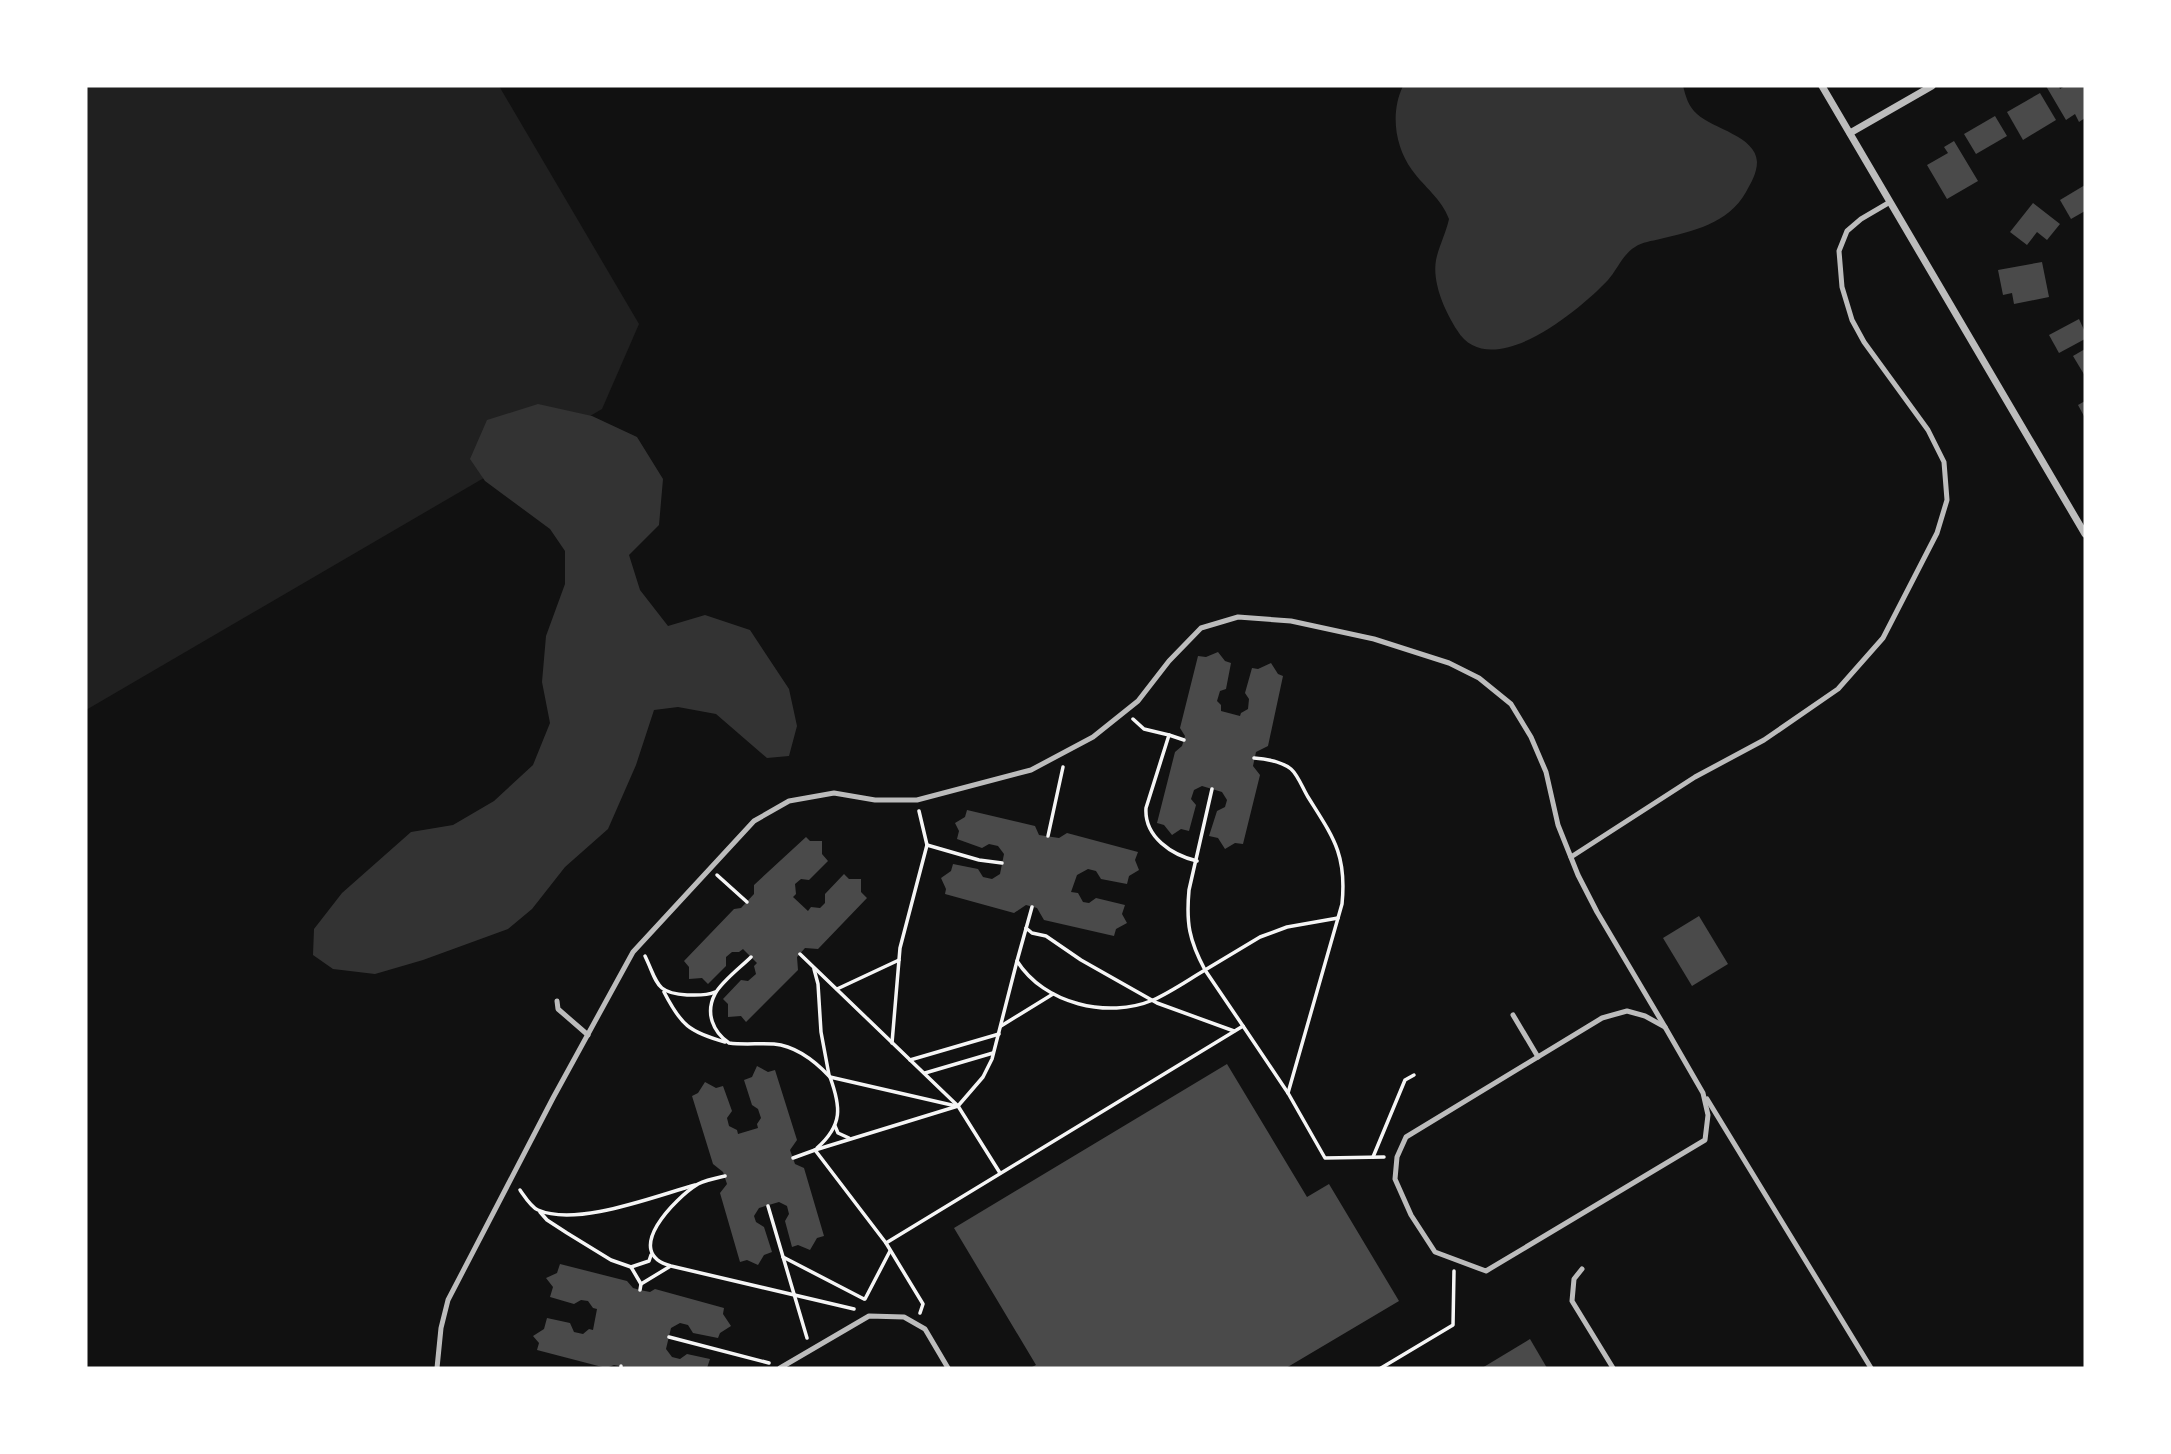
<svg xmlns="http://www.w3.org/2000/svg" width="2171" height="1454" viewBox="0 0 2171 1454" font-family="'Exo 2',sans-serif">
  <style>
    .green { fill: #202020 }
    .water { fill: #333 }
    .building { fill: #4a4a4a }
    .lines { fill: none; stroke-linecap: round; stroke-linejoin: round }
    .path { stroke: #f5f5f5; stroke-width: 3.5 }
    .service { stroke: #bcbcbc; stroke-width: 5 }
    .minor { stroke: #bcbcbc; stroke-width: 7 }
  </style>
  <rect width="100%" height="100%" fill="#111"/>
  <!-- green -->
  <polygon class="green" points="86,86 499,86 639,324 602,409 86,710"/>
  <!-- water -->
  <g class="water">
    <path d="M 1403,86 L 1683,86 C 1686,97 1688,106 1697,114 C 1713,129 1756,136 1757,162 C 1757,173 1751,183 1746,192 C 1728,224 1693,231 1660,239 C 1652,241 1642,242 1635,247 C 1623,254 1617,270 1608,280 C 1580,310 1490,385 1457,330 C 1445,311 1432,283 1436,260 C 1439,246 1446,233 1449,219 C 1441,198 1425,188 1412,170 C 1395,147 1390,113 1403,86 Z"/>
    <polygon points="538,404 592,416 637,437 663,479 659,525 629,555 640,590 668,626 705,615 750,630 789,689 797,726 789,756 767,758 716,714 678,707 654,710 636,765 608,829 565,867 532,909 508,929 423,960 375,974 333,969 313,955 314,929 342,893 411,832 453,825 494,801 533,765 550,723 542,682 546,636 565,584 565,551 550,529 485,481 470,459 487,420"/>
  </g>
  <!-- building -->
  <g class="building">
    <polygon points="2046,86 2059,86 2060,89 2065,86 2085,86 2085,118 2079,122 2075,114 2066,120"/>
    <polygon points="2040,93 2056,120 2023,140 2007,112"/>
    <polygon points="1995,116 2007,136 1976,154 1964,134"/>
    <polygon points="1954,141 1978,181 1947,199 1927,165 1948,153 1944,147"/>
    <polygon points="2085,185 2085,211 2071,219 2060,200"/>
    <polygon points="2033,203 2060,224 2047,240 2037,232 2027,245 2010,232"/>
    <polygon points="2042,262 2049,297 2014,304 2012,293 2003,295 1998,270"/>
    <polygon points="2079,319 2085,332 2085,339 2059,353 2049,335"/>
    <polygon points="2085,349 2085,376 2073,356"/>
    <polygon points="2085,401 2085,418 2078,405"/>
    <polygon points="1218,652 1225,661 1231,663 1226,689 1220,691 1217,701 1221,705 1221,711 1240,716 1241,713 1248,709 1249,699 1245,693 1252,668 1258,669 1271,663 1278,674 1283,676 1268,746 1256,752 1253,766 1260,775 1243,844 1235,843 1225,849 1218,838 1209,836 1217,811 1225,807 1227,800 1222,792 1202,786 1194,790 1191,799 1196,805 1189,831 1181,829 1172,835 1164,825 1157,823 1175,752 1182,746 1185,736 1180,728 1198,656 1206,657"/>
    <polygon points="967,810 1035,826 1039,835 1059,838 1067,833 1138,852 1135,860 1139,870 1129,876 1127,884 1101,879 1096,871 1088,869 1077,875 1071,892 1078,893 1083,902 1089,903 1096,898 1125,905 1122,914 1127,923 1116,929 1114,936 1044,920 1037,908 1026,905 1014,913 945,894 946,889 941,878 951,871 953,864 978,869 983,877 992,879 1000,874 1004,854 998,846 989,844 982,848 957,839 959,831 955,823 965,817"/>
    <polygon points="806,837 810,841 822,841 822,854 828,861 809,880 801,879 795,884 796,894 793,897 808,911 811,907 820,908 825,903 825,894 844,874 849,879 861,879 861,892 867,898 818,949 805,948 797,957 798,970 746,1022 741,1016 728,1017 728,1004 723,999 741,980 748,981 756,974 754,966 757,963 743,949 739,952 732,952 726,957 726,966 708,984 702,978 689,979 689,967 684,961 734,909 741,908 754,894 754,885"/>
    <polygon points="1699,916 1728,964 1692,986 1663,938"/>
    <polygon points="1227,1064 1307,1197 1329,1184 1399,1301 1286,1368 1030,1368 1036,1365 954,1228"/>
    <polygon points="757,1066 768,1072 775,1070 797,1140 790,1150 795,1164 804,1168 824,1236 817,1238 810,1250 798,1245 792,1247 785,1221 789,1214 787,1206 779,1202 759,1208 754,1216 756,1222 764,1227 772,1252 764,1255 758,1265 747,1260 740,1262 720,1193 727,1184 723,1172 713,1164 692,1096 698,1093 705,1082 716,1088 723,1086 732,1111 727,1118 729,1126 737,1130 738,1134 758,1128 757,1124 761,1118 758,1109 752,1105 744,1080 752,1077"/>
    <polygon points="560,1264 627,1281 633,1288 640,1290 650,1292 655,1289 724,1308 723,1314 731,1326 720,1333 718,1338 693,1333 688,1325 680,1323 671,1328 666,1349 672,1357 680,1359 687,1354 710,1359 707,1368 630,1368 614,1365 606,1368 537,1350 539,1343 533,1336 544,1329 547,1318 570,1323 574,1332 583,1334 589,1329 593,1330 597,1309 593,1308 588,1301 581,1300 574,1304 550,1297 553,1287 546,1278 557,1273"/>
    <polygon points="1530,1339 1547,1368 1482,1368"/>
  </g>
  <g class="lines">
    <!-- path -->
    <g class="path">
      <path d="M 1133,719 L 1144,729 L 1169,735 L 1146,808 C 1144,837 1172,855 1197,861"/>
      <polyline points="1169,735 1184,740"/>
      <path d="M 1254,758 C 1267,759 1281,761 1291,769 C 1298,775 1303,789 1308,797 C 1333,837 1347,854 1342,904 L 1288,1093"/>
      <polyline points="1048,836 1063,767"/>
      <polyline points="927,845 979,860 1002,863"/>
      <polyline points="717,875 747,902"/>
      <path d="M 1032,907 L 1017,961 C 1044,1004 1108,1019 1153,1000 C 1171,992 1188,980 1205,970 C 1189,940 1186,923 1189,890 L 1212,789"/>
      <polyline points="1026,928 1032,933 1046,936 1081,960 1157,1003 1234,1031"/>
      <polyline points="800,954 958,1106 1000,1173"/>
      <path d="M 645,956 C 658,983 655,993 687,995 C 698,995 706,996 715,992"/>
      <path d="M 751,957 C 741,967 721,982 715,994 C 705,1013 713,1032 729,1043 C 744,1045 759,1043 774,1044 C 796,1046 815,1061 830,1077"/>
      <polyline points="814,969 818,984 821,1032 829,1075"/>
      <polyline points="837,989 899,960"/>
      <path d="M 664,992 C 681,1025 689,1032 725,1042"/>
      <polyline points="1001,1026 1053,994"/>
      <polyline points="1243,1026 1205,970 1260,937 1287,927 1338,918"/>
      <polyline points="892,1043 900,948 927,845 919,811"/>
      <polyline points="910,1060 999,1034"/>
      <polyline points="925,1073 993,1053"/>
      <polyline points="835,1126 838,1133 849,1138"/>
      <path d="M 817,1148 C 843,1125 841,1107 830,1077 L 956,1106"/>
      <polyline points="815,1150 958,1106 983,1077 992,1059 1017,961"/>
      <polyline points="1373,1157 1405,1080 1414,1075"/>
      <polyline points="793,1158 815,1150 886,1243"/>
      <path d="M 725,1176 C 716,1178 706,1180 698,1184 C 675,1198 621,1253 671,1266 L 854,1309"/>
      <path d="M 520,1190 C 525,1197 531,1207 538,1210 C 577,1227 655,1196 695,1185"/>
      <polyline points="768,1206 807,1338"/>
      <polyline points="540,1212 547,1220 567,1233 611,1260 631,1267 641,1284 640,1290"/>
      <polyline points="783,1257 864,1299"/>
      <polyline points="631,1267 649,1261 651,1255"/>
      <polyline points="641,1284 669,1267"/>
      <polyline points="865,1299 890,1251"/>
      <polyline points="920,1313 923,1304 886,1243 1243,1026 1288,1093 1325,1158 1384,1157"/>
      <polyline points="669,1337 769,1363"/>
      <polyline points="621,1368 621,1366"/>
      <polyline points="1381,1368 1453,1325 1454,1271"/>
    </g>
    <!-- service -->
    <g class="service">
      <polyline points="1571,857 1695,777 1764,740 1838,689 1883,638 1937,533 1947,500 1944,462 1928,430 1864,342 1852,320 1842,287 1839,251 1847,231 1861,219 1890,202"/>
      <polyline points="557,1001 558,1009 588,1035"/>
      <polygon points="1627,1011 1645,1016 1665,1027 1703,1093 1708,1115 1705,1140 1486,1271 1435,1252 1411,1215 1395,1179 1397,1157 1406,1137 1602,1018"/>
      <polyline points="1513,1015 1538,1057"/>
      <polyline points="1707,1099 1871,1368"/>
      <polyline points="1582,1269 1574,1279 1572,1301 1613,1368"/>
      <polyline points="437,1368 441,1328 448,1300 553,1098 633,952 754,821 789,801 834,793 875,800 917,800 1031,770 1093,737 1138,701 1169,661 1201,628 1238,617 1291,621 1374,639 1449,663 1479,678 1511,704 1531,737 1546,772 1558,825 1578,875 1597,912 1665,1027"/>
      <polyline points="780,1368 869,1316 904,1317 925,1329 948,1368"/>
    </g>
    <!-- minor -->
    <g class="minor">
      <polyline points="1822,86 2085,534"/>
      <polyline points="1850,133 1932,86"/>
    </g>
  </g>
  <!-- border -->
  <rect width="2171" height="1454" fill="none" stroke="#ffffff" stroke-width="175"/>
</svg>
